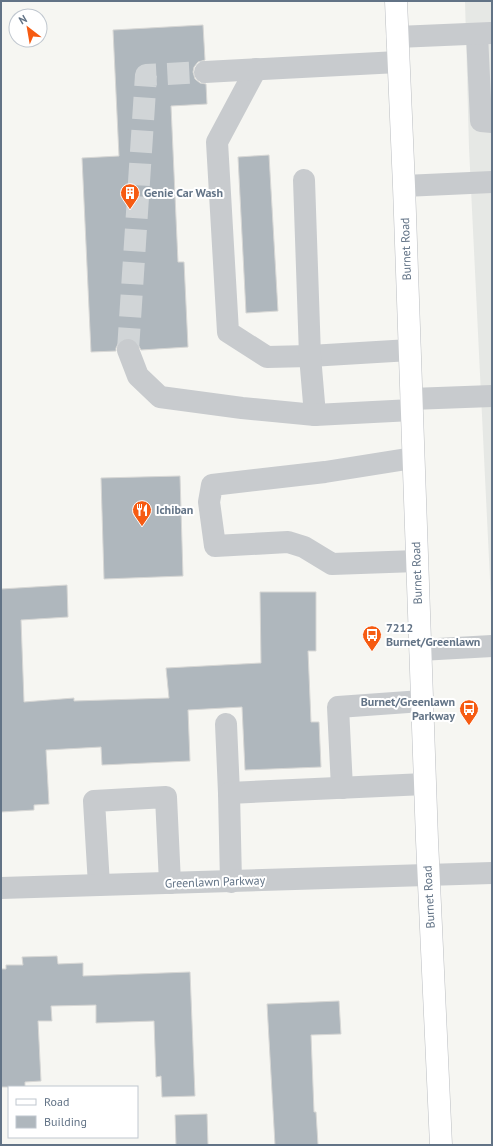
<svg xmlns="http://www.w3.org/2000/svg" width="493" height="1146" viewBox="0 0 493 1146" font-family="'PT Sans',sans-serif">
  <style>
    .built { fill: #e6e8e5 }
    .building { fill: #afb7bd; stroke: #d7d7d5 }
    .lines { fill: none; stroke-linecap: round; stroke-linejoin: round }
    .minor-tunnel { stroke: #d1d5d7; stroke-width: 22; stroke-dasharray: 22 11; stroke-linecap: butt }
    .major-casing { stroke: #babdc1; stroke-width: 23 }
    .minor { stroke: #c8cbce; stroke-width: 22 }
    .major { stroke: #fff; stroke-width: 22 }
    .labels { text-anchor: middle; stroke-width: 4; stroke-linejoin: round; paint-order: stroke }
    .poi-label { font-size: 12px; font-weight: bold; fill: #627386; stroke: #fff; text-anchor: start }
    .street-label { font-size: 12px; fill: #627386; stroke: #fff }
  </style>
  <rect width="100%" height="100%" fill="#f6f6f2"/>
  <!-- built -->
  <polygon class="built" points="465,1 492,1 492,621 469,148"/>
  <!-- building -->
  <g class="building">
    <polygon points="203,25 205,60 198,62 194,67 193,72 195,79 200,83 206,84 207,104 171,106 178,262 184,262 188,347 141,350 136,341 130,338 124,338 119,342 116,348 116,351 91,352 82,158 119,156 113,30"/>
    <polygon points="269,155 278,311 246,313 238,157"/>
    <polygon points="180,476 183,576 104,579 101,478"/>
    <polygon points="67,585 68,617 21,620 24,702 74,698 74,701 169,698 166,668 261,663 260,592 316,592 316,651 308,651 311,722 319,722 321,767 245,770 242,707 188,710 190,761 102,765 101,747 46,750 49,804 34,805 34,810 1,812 1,589"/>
    <polygon points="57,956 58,964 83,963 83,976 190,972 195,1096 162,1097 161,1076 156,1077 154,1021 96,1023 96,1005 51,1006 52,1021 38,1021 41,1081 25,1082 25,1087 1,1087 1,969 6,969 6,965 23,965 22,957"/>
    <polygon points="339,1001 341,1034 311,1035 314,1112 316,1112 318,1145 275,1145 267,1004"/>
    <polygon points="207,1114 208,1145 176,1145 175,1115"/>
  </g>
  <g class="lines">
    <!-- minor-tunnel -->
    <polyline class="minor-tunnel" points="128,350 146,75 205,72"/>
    <defs>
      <polyline id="major" points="396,1 404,186 427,840 441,1145"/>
    </defs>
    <!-- major casing -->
    <use href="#major" class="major-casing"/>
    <!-- minor -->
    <g class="minor">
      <polyline points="477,34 481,121 492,122"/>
      <polyline points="397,37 491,33"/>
      <polyline points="256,69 217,142 228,332 267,357 310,356 410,350"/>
      <polyline points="205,72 398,62"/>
      <polyline points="304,180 310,356 315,415"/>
      <polyline points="404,186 492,182"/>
      <polyline points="128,350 138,376 160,397 242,408 315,415 412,410"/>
      <polyline points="411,399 492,396"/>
      <polyline points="413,458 325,472 212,485 209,502 215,546 288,542 304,547 332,564 417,561"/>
      <polyline points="420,650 492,646"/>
      <polyline points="226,724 229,793"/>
      <polyline points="342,788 338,707 422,701"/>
      <polyline points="231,882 229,793 425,784"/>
      <polyline points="99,885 94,801 166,797 170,883"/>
      <polyline points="1,888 492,873"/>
    </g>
    <!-- major -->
    <use href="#major" class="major"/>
  </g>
  <!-- icons -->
  <defs>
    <symbol id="building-pin" viewBox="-11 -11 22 30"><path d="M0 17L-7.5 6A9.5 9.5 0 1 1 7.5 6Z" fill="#f65b12" stroke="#fff"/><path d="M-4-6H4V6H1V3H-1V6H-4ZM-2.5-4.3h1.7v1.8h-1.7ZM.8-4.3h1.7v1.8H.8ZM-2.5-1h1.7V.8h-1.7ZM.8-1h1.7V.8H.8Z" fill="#fff"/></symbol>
    <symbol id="restaurant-pin" viewBox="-11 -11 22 30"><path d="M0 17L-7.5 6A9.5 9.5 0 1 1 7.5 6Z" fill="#f65b12" stroke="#fff"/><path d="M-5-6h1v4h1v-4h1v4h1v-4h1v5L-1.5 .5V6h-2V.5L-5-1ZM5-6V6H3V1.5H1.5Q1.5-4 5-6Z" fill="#fff"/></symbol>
    <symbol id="bus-pin" viewBox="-11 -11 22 30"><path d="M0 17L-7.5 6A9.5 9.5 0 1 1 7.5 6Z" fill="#f65b12" stroke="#fff"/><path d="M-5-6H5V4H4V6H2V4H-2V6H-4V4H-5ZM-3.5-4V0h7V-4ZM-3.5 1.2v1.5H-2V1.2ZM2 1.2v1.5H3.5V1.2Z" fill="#fff"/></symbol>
  </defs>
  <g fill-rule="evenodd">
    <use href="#building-pin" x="119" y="182" width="22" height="30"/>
    <use href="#restaurant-pin" x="131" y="499" width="22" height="30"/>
    <use href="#bus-pin" x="361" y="624" width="22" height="30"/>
    <use href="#bus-pin" x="458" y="698" width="22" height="30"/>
  </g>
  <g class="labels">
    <!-- poi labels -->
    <g class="poi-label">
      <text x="144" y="197">Genie Car Wash</text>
      <text x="156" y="514">Ichiban</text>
      <text x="386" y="632">7212<tspan x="386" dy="14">Burnet/Greenlawn</tspan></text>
      <text x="455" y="706" text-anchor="end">Burnet/Greenlawn<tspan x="455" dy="14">Parkway</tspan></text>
    </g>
    <!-- street labels -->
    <g class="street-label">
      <text transform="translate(406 249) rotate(-92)" y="4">Burnet Road</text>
      <text transform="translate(417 573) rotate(-92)" y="4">Burnet Road</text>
      <text transform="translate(215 882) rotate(-2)" y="4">Greenlawn Parkway</text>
      <text transform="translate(429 897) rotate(-93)" y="4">Burnet Road</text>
    </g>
  </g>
  <!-- border -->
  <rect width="493" height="1146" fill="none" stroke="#627386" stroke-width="4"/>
  <!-- legend -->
  <rect x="8" y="1086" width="130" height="52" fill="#ffffff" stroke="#c0c7cf"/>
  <rect x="16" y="1099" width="20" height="6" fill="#ffffff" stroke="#c0c7cf"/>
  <text x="44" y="1106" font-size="12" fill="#627386">Road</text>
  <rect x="16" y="1116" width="20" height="12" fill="#afb7bd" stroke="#c0c7cf"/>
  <text x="44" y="1126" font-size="12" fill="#627386">Building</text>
  <!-- north arrow -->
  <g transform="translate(28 28) rotate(329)"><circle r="19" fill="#ffffff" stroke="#c0c7cf"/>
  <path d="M0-3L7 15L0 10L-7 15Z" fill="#f65b12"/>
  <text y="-6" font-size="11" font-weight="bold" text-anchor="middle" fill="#627386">N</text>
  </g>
</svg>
